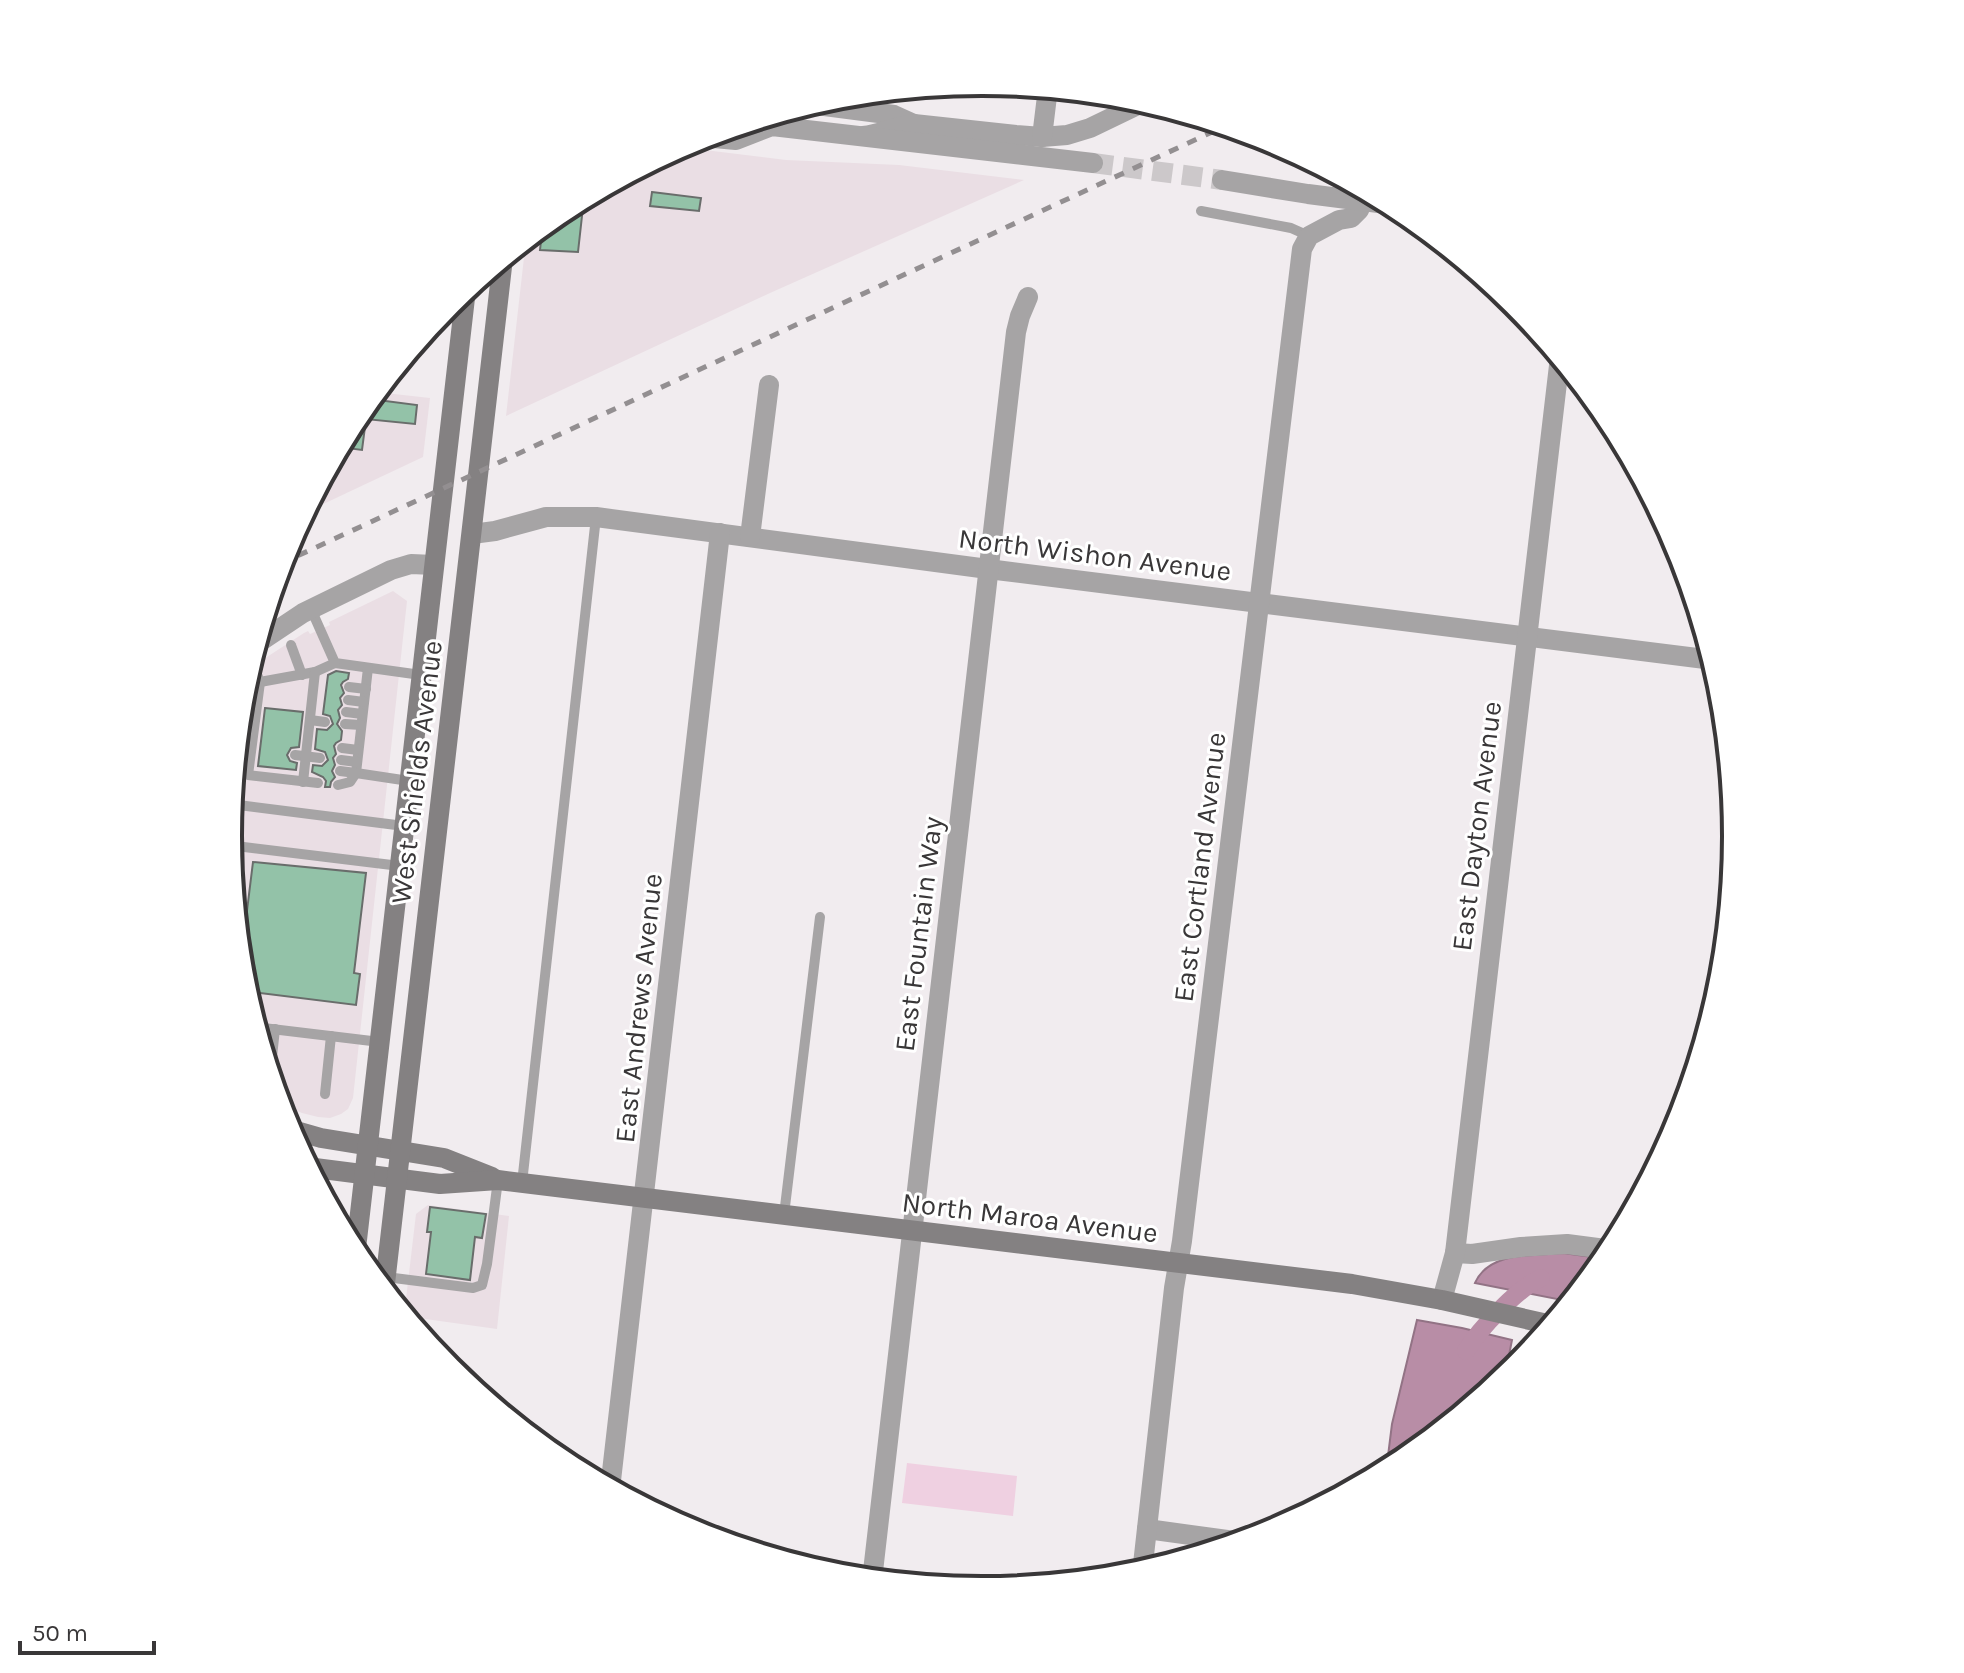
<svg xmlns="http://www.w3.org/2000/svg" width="1964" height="1673" viewBox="0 0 1964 1673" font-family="Karla,sans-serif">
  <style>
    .built { fill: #eadee4 }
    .green { fill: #efd0e1 }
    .water { fill: #b88da6; stroke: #927385; stroke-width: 2 }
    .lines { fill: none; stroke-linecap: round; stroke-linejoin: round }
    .canal { stroke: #b88da6; stroke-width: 18 }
    .building { fill: #93c2a8; stroke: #696d6b; stroke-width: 2 }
    .tertiary-tunnel { stroke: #ccc8ca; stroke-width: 20; stroke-dasharray: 20 10; stroke-linecap: butt }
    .service { stroke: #a6a4a5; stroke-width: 10 }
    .minor { stroke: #a6a4a5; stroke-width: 20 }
    .tertiary { stroke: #a6a4a5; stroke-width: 20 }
    .secondary { stroke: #848182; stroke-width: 20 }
    .rail { stroke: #938f91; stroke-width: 5; stroke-dasharray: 10 10; stroke-linecap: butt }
    .labels { text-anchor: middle; stroke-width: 6; stroke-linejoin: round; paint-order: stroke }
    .street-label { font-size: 28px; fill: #393738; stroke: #fff }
    .rim { fill: none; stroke: #393738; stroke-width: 4 }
  </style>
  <rect width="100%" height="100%" fill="#f1ecef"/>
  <!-- built -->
  <g class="built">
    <polygon points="680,147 786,160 899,165 1024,180 770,293 506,416 526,240 563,209"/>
    <polygon points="376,392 430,398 423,457 319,506 323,477 355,417"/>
    <polygon points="393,591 407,601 353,1098 348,1109 341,1114 330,1118 318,1117 302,1113 278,1103 242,983 228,836 242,689 247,673 258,666 256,664 304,633 308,631 310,634 330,625 329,622"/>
    <polygon points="428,1205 509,1216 497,1329 404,1316 416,1214"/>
  </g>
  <!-- green -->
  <polygon class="green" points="907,1463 1017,1476 1013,1516 902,1503"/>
  <!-- water -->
  <g class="water">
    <path d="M 1563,1253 L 1607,1259 L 1572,1302 L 1475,1283 C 1489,1251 1534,1256 1563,1253 Z"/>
    <polygon points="1417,1320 1462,1328 1512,1340 1509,1355 1485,1388 1482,1398 1401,1464 1386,1472 1392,1424"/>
  </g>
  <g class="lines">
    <!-- canal -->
    <path class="canal" d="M 1466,1351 C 1479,1329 1518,1288 1541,1278"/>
  </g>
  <!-- building -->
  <g class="building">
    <polygon points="652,192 701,198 699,211 650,206"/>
    <polygon points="584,198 578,252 540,250 541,241 525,240 563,209"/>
    <polygon points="370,399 417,405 415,424 366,419 362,450 339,447 355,417"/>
    <polygon points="336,671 349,673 348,679 343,682 341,685 344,693 340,698 342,705 338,710 340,718 337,724 342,731 341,740 336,743 334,746 336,754 333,758 335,765 332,771 335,777 331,782 330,787 325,787 326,781 323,777 312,772 313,765 322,766 328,760 325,752 315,749 317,729 327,730 333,724 330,716 323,714 328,675"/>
    <polygon points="265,708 303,712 299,747 291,748 287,755 290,761 297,763 296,770 258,766"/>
    <polygon points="253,862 366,873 354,973 360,974 356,1005 244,991 240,959 241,959"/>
    <polygon points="430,1207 486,1214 482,1238 475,1237 470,1280 426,1274 431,1232 427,1232"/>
  </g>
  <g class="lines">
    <!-- tertiary-tunnel -->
    <polyline class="tertiary-tunnel" points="1093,163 1222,180"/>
    <!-- service -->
    <g class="service">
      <polyline points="1201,211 1291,228 1309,236"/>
      <polyline points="311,609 335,663 421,675"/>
      <polyline points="291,645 302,675"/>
      <polyline points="251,660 260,682 315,672 335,663"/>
      <polyline points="368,668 356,773 409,781"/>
      <polyline points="260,682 248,775 318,783"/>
      <polyline points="349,687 366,689"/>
      <polyline points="348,700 364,702"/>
      <polyline points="346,712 362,714"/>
      <polyline points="310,720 325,722"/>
      <polyline points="345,724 361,725"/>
      <polyline points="342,748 358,750"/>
      <polyline points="295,755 320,758"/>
      <polyline points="341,760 357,762"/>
      <polyline points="303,782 315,672"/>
      <polyline points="338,785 350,782 356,773 340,771"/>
      <polyline points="231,804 404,826"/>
      <polyline points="228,845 400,866"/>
      <polyline points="255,1027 380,1042"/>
      <polyline points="270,1075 275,1029"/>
      <polyline points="325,1094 331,1036"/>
      <polyline points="522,1183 596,517"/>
      <polyline points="784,1215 820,917"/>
      <polyline points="386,1277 473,1288 482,1285 487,1264 498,1180"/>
    </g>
    <!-- minor -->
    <g class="minor">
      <polyline points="809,104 894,115 914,124"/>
      <path d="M 863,136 C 881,134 896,126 914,124 L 1016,135 L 1042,137 L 1067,135 L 1090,128 L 1146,101"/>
      <polyline points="1042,137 1048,88"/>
      <polyline points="472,534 495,531 546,517 596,517 988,569 1713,660"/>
      <polyline points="750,537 769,385"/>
      <polyline points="255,645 303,613 391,570 411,564 434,565"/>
      <polyline points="1455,1253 1472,1254 1521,1247 1567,1244 1613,1250"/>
      <polyline points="1442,1300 1455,1253 1560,357"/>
      <polyline points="610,1489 720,533"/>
      <polyline points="1147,1529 1242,1542"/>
      <polyline points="1142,1573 1174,1288 1182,1241 1302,249 1309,236 1339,220 1351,218 1359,210 1363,201"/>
      <polyline points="872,1580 1016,332 1020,316 1028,297"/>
    </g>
    <!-- tertiary -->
    <g class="tertiary">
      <polyline points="703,137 736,140 772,126 1093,163"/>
      <polyline points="1222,180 1308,194 1394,205"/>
    </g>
    <!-- secondary -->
    <g class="secondary">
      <polyline points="286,1128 321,1138 444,1158 492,1177"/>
      <polyline points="307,1167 440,1184 498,1180 1352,1284 1442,1300 1552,1325"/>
      <polyline points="355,1257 466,289"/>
      <polyline points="384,1292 503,258"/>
    </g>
    <!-- rail -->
    <polyline class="rail" points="280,564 1225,126"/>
  </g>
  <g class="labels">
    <!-- street labels -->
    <g class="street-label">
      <text transform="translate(1095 554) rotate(7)" y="10">North Wishon Avenue</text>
      <text transform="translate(416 772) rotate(-83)" y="10">West Shields Avenue</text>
      <text transform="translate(1476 826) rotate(-83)" y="10">East Dayton Avenue</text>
      <text transform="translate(1199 867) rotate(-83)" y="10">East Cortland Avenue</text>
      <text transform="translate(918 934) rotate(-83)" y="10">East Fountain Way</text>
      <text transform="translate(638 1008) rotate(-84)" y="10">East Andrews Avenue</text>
      <text transform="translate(1030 1217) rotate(7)" y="10">North Maroa Avenue</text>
    </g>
  </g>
  <!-- crop -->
  <path d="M0 0H1964V1673H0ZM242 836a740 740 0 1 1 1480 0a740 740 0 1 1-1480 0Z" fill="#fff" fill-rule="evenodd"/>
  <path class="rim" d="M242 836a740 740 0 1 1 1480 0a740 740 0 1 1-1480 0Z"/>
  <!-- scale -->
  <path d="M20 1641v12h134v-12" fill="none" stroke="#393738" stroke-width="4"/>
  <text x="32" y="1641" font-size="24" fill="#393738" stroke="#ffffff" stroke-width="6" paint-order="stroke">50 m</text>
</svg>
